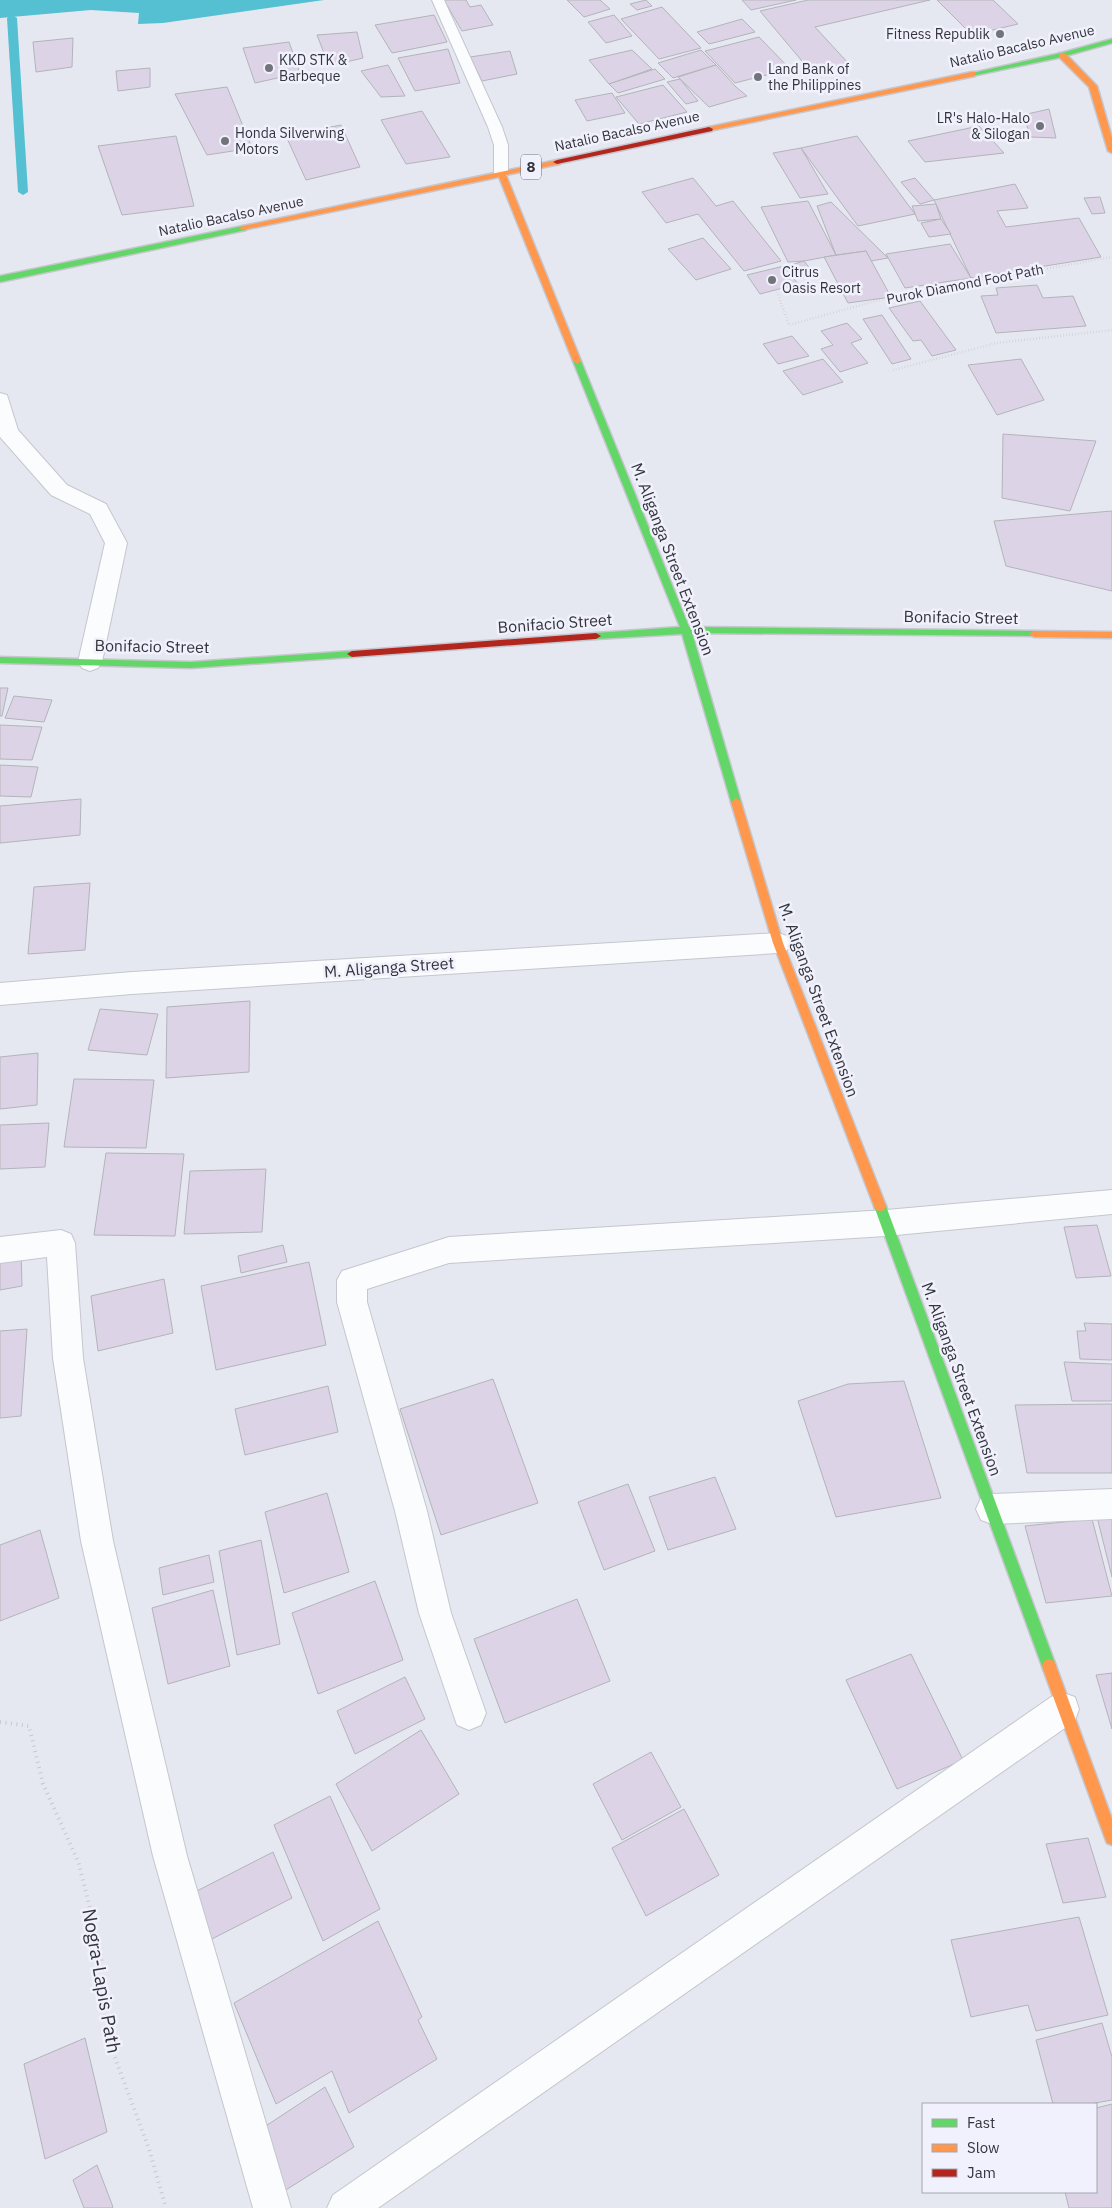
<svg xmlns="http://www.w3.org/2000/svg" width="1112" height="2208" viewBox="0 0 1112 2208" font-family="'IBM Plex Sans',sans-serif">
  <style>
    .water { fill: #54c0d1 }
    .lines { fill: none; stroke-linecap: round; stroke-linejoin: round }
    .stream { fill: #54c0d1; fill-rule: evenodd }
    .building { fill: #dcd4e6; stroke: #b3b3b9 }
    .lane-casing { stroke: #c5c6ce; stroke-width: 2 }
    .street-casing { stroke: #c5c6ce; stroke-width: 2 }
    .fast-casing { stroke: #c5c6ce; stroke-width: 3 }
    .slow-casing { stroke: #c5c6ce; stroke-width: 3 }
    .jam-casing { stroke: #c5c6ce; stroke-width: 3 }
    .path-far1 { stroke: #c8c8cb; stroke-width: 2.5; stroke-dasharray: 0.5 2.5; stroke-linecap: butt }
    .path { stroke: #c8c8cb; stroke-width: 4; stroke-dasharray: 1 4.5; stroke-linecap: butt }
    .lane { fill: #fbfcfd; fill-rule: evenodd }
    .street { fill: #fbfcfd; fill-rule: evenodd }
    .fast { fill: #63d668; fill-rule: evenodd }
    .slow { fill: #ff974d; fill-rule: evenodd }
    .jam { fill: #b3261e; fill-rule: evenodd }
    .poi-dot { fill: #72747b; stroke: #f0f1fc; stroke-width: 2 }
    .labels { text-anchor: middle; stroke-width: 5; stroke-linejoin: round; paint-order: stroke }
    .far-poi-label { font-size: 14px; fill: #34353c; stroke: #f0f1fc; text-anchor: start }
    .far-street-label { font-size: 14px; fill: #34353c; stroke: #f0f1fc }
    .shield { fill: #f0f1fc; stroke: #6c6d76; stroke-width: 1 }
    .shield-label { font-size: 15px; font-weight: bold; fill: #34353c }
    .street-label { font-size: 16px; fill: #34353c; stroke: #f0f1fc }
    .near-street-label { font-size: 19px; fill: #34353c; stroke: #f0f1fc }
  </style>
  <rect width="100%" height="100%" fill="#e6e8f1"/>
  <!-- water -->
  <polygon class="water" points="0,0 324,0 163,23 138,24 139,13 91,10 0,18"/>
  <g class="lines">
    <!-- stream -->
    <polygon class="stream" points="12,15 17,18 28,192 23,195 18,192 7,18"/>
  </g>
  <!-- building -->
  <g class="building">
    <polygon points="444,0 466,0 470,7 481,5 493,25 462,31"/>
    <polygon points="567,0 600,0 610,9 584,17"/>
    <polygon points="646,0 652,6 637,10 630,4"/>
    <polygon points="742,0 796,0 751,10"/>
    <polygon points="808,0 930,0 815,27 849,64 812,73 760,11"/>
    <polygon points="937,0 993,0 1018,24 972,35"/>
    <polygon points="662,7 701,48 659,59 621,19"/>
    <polygon points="434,15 447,42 392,53 375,25"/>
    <polygon points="614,15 632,36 606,43 588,22"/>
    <polygon points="742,19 755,32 709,44 697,32"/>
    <polygon points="357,32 363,58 329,66 317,35"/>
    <polygon points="759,37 790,69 735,83 705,51"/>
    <polygon points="73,38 72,67 36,72 33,42"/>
    <polygon points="289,42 300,73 255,83 243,48"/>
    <polygon points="448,49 460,83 415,91 398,58"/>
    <polygon points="632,50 652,69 609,84 589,60"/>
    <polygon points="701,50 716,65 673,78 658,63"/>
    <polygon points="510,51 517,74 482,81 470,57"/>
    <polygon points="388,65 405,96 381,97 361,71"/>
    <polygon points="716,65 736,87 747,96 709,107 678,77"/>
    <polygon points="150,68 150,87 118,91 116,71"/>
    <polygon points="655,69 665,79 618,93 609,84"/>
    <polygon points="680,79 698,101 686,104 667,82"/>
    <polygon points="663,85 687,112 639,124 616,97"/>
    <polygon points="227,87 252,148 207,155 175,94"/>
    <polygon points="612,93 625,113 587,121 575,100"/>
    <polygon points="1049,109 1056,138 1031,137 1023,115"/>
    <polygon points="422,111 450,157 406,164 381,120"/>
    <polygon points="341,125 360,167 306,180 286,136"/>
    <polygon points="979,126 1004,153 925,162 908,141"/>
    <polygon points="176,136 194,206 122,215 98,146"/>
    <polygon points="857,136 915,214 858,226 801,148"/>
    <polygon points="801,148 828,194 800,198 773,153"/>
    <polygon points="693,178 716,206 733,201 781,261 744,271 698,214 666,223 642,192"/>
    <polygon points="915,178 934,200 920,204 901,182"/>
    <polygon points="1015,184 1028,208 997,211 1006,227 1079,218 1101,257 971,278 934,200"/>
    <polygon points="1100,197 1105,213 1092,214 1084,198"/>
    <polygon points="808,201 836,255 804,261 788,262 761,207"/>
    <polygon points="831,202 888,258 871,261 866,251 836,255 817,206"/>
    <polygon points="936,204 941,219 918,221 912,206"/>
    <polygon points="941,219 951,234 929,237 921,223"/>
    <polygon points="703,238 731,269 696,280 668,249"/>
    <polygon points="950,244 971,278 905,288 886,254"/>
    <polygon points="866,251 891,297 848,303 824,257"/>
    <polygon points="804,261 815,275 802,278 791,265"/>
    <polygon points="784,266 798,284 760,294 747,275"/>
    <polygon points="1037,285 1043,298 1073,296 1086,326 996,333 981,296 998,295 996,288"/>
    <polygon points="920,301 956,350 932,356 921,340 913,341 889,308"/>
    <polygon points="882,315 911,359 892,364 863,319"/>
    <polygon points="847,323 862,339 851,343 868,363 840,372 821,349 833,345 821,331"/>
    <polygon points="792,336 809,356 778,364 763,344"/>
    <polygon points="823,359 843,382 803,395 783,371"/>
    <polygon points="1021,359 1044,400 997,415 968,365"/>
    <polygon points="1003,434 1096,441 1070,511 1002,498"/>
    <polygon points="1112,511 1112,591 1006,566 994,521"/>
    <polygon points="0,688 8,688 2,716 0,716"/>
    <polygon points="14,696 52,700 44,722 5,718"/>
    <polygon points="0,725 42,727 32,760 0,759"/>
    <polygon points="0,765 38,767 31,797 0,796"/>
    <polygon points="81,799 80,835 0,843 0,806"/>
    <polygon points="90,883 85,950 28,954 34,887"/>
    <polygon points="250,1001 249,1072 166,1078 167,1007"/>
    <polygon points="100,1009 158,1014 147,1055 88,1050"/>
    <polygon points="38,1053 37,1105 0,1109 0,1057"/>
    <polygon points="74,1079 154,1080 146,1148 64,1147"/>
    <polygon points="49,1123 45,1167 0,1169 0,1125"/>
    <polygon points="106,1153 184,1154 175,1236 94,1235"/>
    <polygon points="266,1169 262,1232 184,1234 190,1171"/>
    <polygon points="1097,1225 1111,1276 1076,1278 1064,1227"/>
    <polygon points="283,1245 287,1262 241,1273 238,1256"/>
    <polygon points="21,1251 22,1286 0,1290 0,1255"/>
    <polygon points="309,1262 326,1345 216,1370 201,1286"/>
    <polygon points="164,1279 173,1333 98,1351 91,1296"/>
    <polygon points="1084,1323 1112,1324 1112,1360 1080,1359 1077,1331 1086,1331"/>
    <polygon points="27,1329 21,1416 0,1418 0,1331"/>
    <polygon points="1064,1362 1112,1364 1112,1401 1072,1401"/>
    <polygon points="493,1379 538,1503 441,1535 400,1409"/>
    <polygon points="904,1381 941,1498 836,1517 798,1401 848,1384"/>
    <polygon points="328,1386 338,1432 245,1455 235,1409"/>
    <polygon points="1112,1404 1112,1473 1027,1473 1015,1405"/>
    <polygon points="715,1477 736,1529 668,1550 649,1497"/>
    <polygon points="628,1484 655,1551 604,1570 578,1502"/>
    <polygon points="327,1493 349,1572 284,1593 265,1512"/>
    <polygon points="1112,1508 1112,1577 1095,1509"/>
    <polygon points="1092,1519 1112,1596 1046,1603 1025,1526"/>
    <polygon points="40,1530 59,1598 0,1621 0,1545"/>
    <polygon points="261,1540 280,1644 237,1655 219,1551"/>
    <polygon points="209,1555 214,1582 163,1595 159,1568"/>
    <polygon points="375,1581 403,1660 318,1694 292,1613"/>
    <polygon points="213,1590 230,1666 168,1684 152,1608"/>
    <polygon points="577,1599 610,1681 505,1723 474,1639"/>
    <polygon points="911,1654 963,1760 897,1789 846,1680"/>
    <polygon points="1112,1673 1112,1729 1096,1675"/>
    <polygon points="405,1677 425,1719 355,1754 337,1711"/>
    <polygon points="421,1730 459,1794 372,1851 336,1784"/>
    <polygon points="651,1752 681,1807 622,1840 593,1784"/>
    <polygon points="330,1796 380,1909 323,1941 274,1825"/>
    <polygon points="684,1809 719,1875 646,1916 612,1848"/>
    <polygon points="1088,1838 1106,1897 1063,1903 1046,1844"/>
    <polygon points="273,1852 292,1898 208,1941 191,1894"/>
    <polygon points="1079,1917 1108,2015 1036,2031 1028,2005 971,2017 951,1940"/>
    <polygon points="378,1921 422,2017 418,2020 437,2059 349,2113 332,2071 276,2104 234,2003"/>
    <polygon points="1102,2023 1112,2057 1112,2100 1090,2104 1053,2104 1036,2040"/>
    <polygon points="85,2038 107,2132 45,2159 24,2064"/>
    <polygon points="325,2087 354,2147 281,2193 255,2133"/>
    <polygon points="1112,2104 1112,2208 1069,2208 1065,2192 1096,2192 1096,2108"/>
    <polygon points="97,2165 113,2207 112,2208 84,2208 73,2180"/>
  </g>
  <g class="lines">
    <defs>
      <polygon id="lane" points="432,0 444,0 502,127 508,145 508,173 506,176 496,176 494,173 494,145 488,127"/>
      <g id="street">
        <polygon points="0,393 7,395 18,430 67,485 106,504 127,543 102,662 98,668 90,671 82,668 78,662 105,543 90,514 51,495 0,437"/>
        <polygon points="778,933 787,936 791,943 787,950 778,953 132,994 0,1005 0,983 132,972"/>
        <polygon points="1112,1190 1112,1214 886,1236 449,1263 367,1289 367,1302 427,1511 451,1613 486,1713 481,1725 469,1730 457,1725 419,1613 395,1511 337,1302 337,1280 342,1271 449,1237 886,1210"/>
        <polygon points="61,1230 71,1234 75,1243 83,1358 113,1541 187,1856 291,2208 253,2208 153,1856 81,1541 53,1358 47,1257 0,1263 0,1237"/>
        <polygon points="1112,1489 1112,1519 992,1524 981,1520 976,1509 981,1498 992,1494"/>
        <polygon points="1063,1693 1075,1697 1079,1709 1075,1721 378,2208 327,2208 333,2195 1051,1697"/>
      </g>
      <g id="fast">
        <polygon points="1112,39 1112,43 1062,57 972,76 968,74 1061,53"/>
        <polygon points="243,226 247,228 246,230 0,282 0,276"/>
        <polygon points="577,358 581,361 689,627 1034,631 1039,634 1037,636 692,633 741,802 740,805 732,805 682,634 596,639 591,636 596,633 680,627 573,361"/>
        <polygon points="352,651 357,654 352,657 191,668 0,663 0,657 191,662"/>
        <polygon points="880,1201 884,1202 886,1206 1056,1666 1054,1671 1049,1673 1044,1671 1042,1666 874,1206 876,1202"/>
      </g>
      <g id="slow">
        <polygon points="1059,53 1065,53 1097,86 1112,138 1112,153 1108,151 1089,87 1059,57"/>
        <polygon points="972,72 975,72 975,76 709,131 705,129 709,127"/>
        <polygon points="557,160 560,160 560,164 506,175 581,361 577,364 573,361 499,177 243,230 239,228 243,226"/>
        <polygon points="1034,631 1112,632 1112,638 1034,637 1029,634"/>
        <polygon points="736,798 741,802 783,943 886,1206 884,1210 880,1211 876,1210 874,1206 773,943 731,802"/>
        <polygon points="1049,1659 1054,1661 1056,1666 1112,1819 1112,1845 1107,1843 1105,1838 1042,1666 1044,1661"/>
      </g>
      <g id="jam">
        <polygon points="709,127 713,129 712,131 557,164 553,162 557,160"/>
        <polygon points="596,633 601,636 596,639 352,657 347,654 352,651"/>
      </g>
    </defs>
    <!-- lane casing -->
    <use href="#lane" class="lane-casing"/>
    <!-- street casing -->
    <use href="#street" class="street-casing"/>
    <!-- fast casing -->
    <use href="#fast" class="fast-casing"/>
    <!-- slow casing -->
    <use href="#slow" class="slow-casing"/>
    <!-- jam casing -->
    <use href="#jam" class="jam-casing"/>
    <!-- path-far1 -->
    <g class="path-far1">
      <polyline points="776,289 789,325 890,297 1112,257"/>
      <polyline points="893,370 997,343 1112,330"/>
    </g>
    <!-- path -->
    <polyline class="path" points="0,1722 29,1726 43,1784 78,1861 101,1952 104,2010 111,2047 149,2149 166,2208"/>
    <!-- lane -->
    <use href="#lane" class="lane"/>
    <!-- street -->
    <use href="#street" class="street"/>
    <!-- fast -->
    <use href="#fast" class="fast"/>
    <!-- slow -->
    <use href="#slow" class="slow"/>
    <!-- jam -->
    <use href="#jam" class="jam"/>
  </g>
  <!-- markers -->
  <g class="poi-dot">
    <circle cx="1000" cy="34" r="5"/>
    <circle cx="269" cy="68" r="5"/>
    <circle cx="758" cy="77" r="5"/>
    <circle cx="1040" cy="126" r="5"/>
    <circle cx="225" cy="141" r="5"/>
    <circle cx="772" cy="280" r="5"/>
  </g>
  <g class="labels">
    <!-- far-poi labels -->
    <g class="far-poi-label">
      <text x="990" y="39" text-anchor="end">Fitness Republik</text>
      <text x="279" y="65">KKD STK &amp;<tspan x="279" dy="16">Barbeque</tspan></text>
      <text x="768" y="74">Land Bank of<tspan x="768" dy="16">the Philippines</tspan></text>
      <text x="1030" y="123" text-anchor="end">LR's Halo-Halo<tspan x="1030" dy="16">&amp; Silogan</tspan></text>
      <text x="235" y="138">Honda Silverwing<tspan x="235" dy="16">Motors</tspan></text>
      <text x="782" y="277">Citrus<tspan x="782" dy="16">Oasis Resort</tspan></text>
    </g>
    <!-- far-street labels -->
    <g class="far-street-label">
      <text transform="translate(1022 46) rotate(-13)" y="5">Natalio Bacalso Avenue</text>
      <text transform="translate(627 131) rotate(-12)" y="5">Natalio Bacalso Avenue</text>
      <text transform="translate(231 216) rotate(-12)" y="5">Natalio Bacalso Avenue</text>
      <text transform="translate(965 284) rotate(-11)" y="5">Purok Diamond Foot Path</text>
    </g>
    <!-- shield labels -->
    <rect class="shield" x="521" y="154.5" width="20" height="25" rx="4"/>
    <g class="shield-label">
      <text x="531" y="172">8</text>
    </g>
    <!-- street labels -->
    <g class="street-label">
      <text transform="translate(673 559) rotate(69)" y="6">M. Aliganga Street Extension</text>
      <text transform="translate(961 617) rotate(1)" y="6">Bonifacio Street</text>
      <text transform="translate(555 623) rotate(-4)" y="6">Bonifacio Street</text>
      <text transform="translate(152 646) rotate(1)" y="6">Bonifacio Street</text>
      <text transform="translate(389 967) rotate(-4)" y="6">M. Aliganga Street</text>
      <text transform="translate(819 1000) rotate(70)" y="6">M. Aliganga Street Extension</text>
      <text transform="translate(962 1379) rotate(70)" y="6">M. Aliganga Street Extension</text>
    </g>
    <!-- near-street labels -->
    <g class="near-street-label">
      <text transform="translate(102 1981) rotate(80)" y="7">Nogra-Lapis Path</text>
    </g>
  </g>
  <!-- legend -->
  <rect x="922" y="2103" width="175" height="90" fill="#f0f1fc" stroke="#a5a6af"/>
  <rect x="932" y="2119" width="25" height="8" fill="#63d668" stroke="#a5a6af"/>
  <text x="967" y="2128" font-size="15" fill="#34353c">Fast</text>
  <rect x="932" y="2144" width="25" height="8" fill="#ff974d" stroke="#a5a6af"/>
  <text x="967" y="2153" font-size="15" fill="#34353c">Slow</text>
  <rect x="932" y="2169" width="25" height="8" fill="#b3261e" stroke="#a5a6af"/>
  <text x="967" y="2178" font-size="15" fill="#34353c">Jam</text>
</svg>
